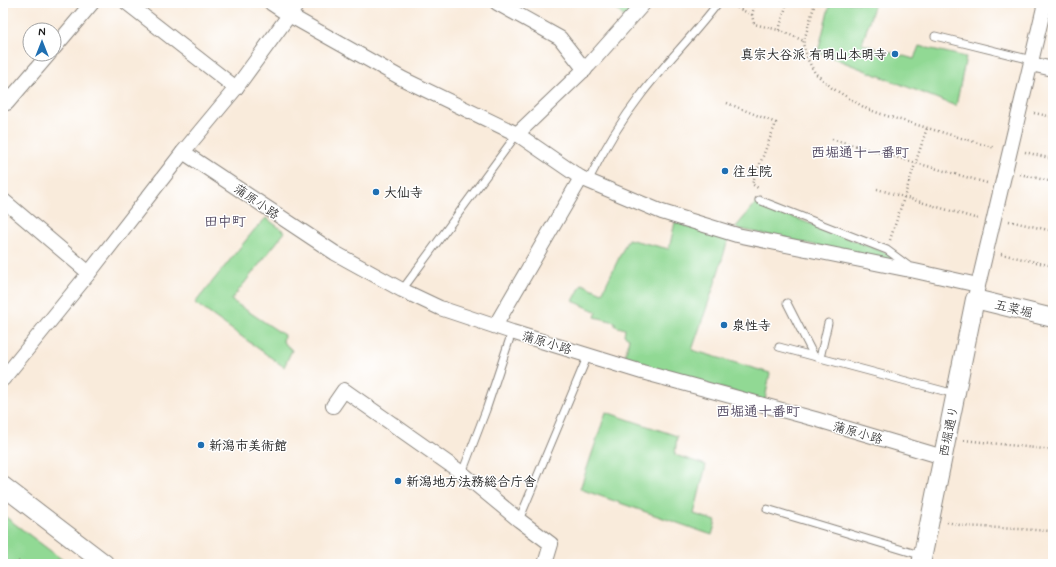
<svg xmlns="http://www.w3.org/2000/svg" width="1056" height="567" viewBox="0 0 1056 567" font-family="Mynerve,'Klee One',sans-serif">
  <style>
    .green { fill: #91d994; stroke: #567a58 }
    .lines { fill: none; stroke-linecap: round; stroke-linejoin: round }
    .service-casing { stroke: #8a847c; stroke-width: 9 }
    .minor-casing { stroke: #8a847c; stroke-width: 16 }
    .tertiary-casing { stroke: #8a847c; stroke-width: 20 }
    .path { stroke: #8a847c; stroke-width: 2.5; stroke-dasharray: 1 3; stroke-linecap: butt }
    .service { stroke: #fff; stroke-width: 7 }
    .minor { stroke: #fff; stroke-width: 14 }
    .tertiary { stroke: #fff; stroke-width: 18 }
    .poi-dot { fill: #1f6fb2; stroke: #fff; stroke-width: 1.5 }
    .labels { text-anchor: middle; stroke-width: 3; stroke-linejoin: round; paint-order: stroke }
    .poi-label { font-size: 13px; font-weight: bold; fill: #1c1c1c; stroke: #fff; text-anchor: start }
    .street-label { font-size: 13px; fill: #1c1c1c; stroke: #fff }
    .neighbourhood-label { font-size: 14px; font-weight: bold; fill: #534961; stroke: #fff }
  </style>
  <rect width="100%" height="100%" fill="#fff"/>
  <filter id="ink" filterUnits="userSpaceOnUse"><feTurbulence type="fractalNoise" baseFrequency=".025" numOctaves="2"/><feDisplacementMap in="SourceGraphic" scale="8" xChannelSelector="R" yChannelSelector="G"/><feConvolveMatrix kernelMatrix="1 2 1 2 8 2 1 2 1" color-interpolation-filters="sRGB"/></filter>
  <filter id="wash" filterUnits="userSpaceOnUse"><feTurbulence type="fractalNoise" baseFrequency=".012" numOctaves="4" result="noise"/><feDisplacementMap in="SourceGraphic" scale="16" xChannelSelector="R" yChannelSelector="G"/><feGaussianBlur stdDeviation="0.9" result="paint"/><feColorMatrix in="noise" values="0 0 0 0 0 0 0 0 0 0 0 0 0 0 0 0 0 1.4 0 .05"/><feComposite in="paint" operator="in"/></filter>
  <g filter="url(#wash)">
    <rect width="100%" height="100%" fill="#f9ebdb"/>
    <!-- green -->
    <g class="green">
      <polygon points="610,3 637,3 625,18"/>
      <polygon points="830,3 875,3 862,44 914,59 919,46 966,57 956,106 818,52"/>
      <polygon points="756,203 892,255 890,261 735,228"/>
      <polygon points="266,218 285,232 231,300 284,335 283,342 292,350 284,367 195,303 255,229"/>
      <polygon points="675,222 728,240 714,286 692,350 770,373 765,400 624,362 629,338 624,335 625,329 615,326 615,322 595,317 597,312 573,301 582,284 602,293 628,239 669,249"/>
      <polygon points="606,412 677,436 675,455 706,465 694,514 716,521 712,535 580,489"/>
      <polygon points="3,515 68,564 3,564"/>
    </g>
  </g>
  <g filter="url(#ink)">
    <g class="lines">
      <defs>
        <g id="service">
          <polyline points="935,36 1032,60"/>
          <path d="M 588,181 C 603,151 620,122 641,95 C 665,63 694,35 718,3"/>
          <polyline points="759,200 887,250 910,267"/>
          <polyline points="402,290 517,134"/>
          <polyline points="787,303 814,356"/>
          <polyline points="779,347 955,394"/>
          <polyline points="820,358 828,323"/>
          <polyline points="462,473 486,410 512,332"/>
          <polyline points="767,509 923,556"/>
          <polyline points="519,520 588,355"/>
        </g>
        <g id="minor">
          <polyline points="127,3 236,88"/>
          <polyline points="271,3 289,15 403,79 517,134 581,178 662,212 737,235 915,271 978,285 975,299"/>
          <polyline points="497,3 560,38 585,70"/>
          <polyline points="54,48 92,3"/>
          <polyline points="1031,64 1053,69"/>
          <polyline points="7,103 49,54"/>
          <polyline points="517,134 589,65 644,3"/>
          <polyline points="183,152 335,253 402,290 440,308 512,332 642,372 815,419 943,457"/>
          <polyline points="3,200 89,273"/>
          <polyline points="976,294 1045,3"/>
          <polyline points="495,326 581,178"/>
          <polyline points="3,379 89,273 183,152 236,88 298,3"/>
          <polyline points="333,406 344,390 462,473 519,520 551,544 545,564"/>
        </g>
        <g id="tertiary">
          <polyline points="3,486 105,564"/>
          <polyline points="921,564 975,299 1053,318"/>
        </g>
      </defs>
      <!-- service casing -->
      <use href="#service" class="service-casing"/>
      <!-- minor casing -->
      <use href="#minor" class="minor-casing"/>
      <!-- tertiary casing -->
      <use href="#tertiary" class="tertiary-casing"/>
      <!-- path -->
      <g class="path">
        <polyline points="815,3 803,44 808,60 815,73 832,88 867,109 887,116 995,148"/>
        <polyline points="730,4 752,15 754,24 779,30 804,41"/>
        <polyline points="752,15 755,3"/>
        <polyline points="779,30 787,3"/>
        <polyline points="727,103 776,123 752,184 758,188"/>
        <polyline points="1034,113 1053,117"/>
        <polyline points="832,139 987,183"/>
        <polyline points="1025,152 1053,159"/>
        <polyline points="1020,174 1053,182"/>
        <polyline points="877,189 978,219"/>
        <polyline points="1009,221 1053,231"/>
        <polyline points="890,240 927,128"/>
        <polyline points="1001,254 1053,266"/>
        <polyline points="964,440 1053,450"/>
        <polyline points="947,522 964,526 1053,531"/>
        <polyline points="18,561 22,564"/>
      </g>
      <!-- service -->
      <use href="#service" class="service"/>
      <!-- minor -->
      <use href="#minor" class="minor"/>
      <!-- tertiary -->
      <use href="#tertiary" class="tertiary"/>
    </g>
  </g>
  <!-- markers -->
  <g class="poi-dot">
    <circle cx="895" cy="54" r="4"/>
    <circle cx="725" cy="171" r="4"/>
    <circle cx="376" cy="192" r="4"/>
    <circle cx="724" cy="325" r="4"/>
    <circle cx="201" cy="445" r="4"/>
    <circle cx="398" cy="481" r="4"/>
  </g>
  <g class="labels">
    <!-- poi labels -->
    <g class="poi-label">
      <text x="887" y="59" text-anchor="end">真宗大谷派 有明山本明寺</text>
      <text x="733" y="176">往生院</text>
      <text x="384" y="197">大仙寺</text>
      <text x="732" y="330">泉性寺</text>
      <text x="209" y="450">新潟市美術館</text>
      <text x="406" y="486">新潟地方法務総合庁舎</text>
    </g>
    <!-- street labels -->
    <g class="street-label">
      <text transform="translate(257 201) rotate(34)" y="5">蒲原小路</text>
      <text transform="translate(1014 308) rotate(14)" y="5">五菜堀</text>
      <text transform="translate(547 342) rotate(17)" y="5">蒲原小路</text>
      <text transform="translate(948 431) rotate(-78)" y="5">西堀通り</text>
      <text transform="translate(858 432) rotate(16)" y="5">蒲原小路</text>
    </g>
    <!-- neighbourhood labels -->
    <g class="neighbourhood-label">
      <text x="860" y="157">西堀通十一番町</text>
      <text x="225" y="226">田中町</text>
      <text x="758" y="416">西堀通十番町</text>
    </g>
  </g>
  <!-- margin -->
  <rect width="1056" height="567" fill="none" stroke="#fff" stroke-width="16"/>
  <!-- north arrow -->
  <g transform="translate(42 42)"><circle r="19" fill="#ffffff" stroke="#a4a4a4"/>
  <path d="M0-3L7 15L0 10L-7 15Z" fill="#1f6fb2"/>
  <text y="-6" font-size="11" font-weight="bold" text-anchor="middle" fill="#1c1c1c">N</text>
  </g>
</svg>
